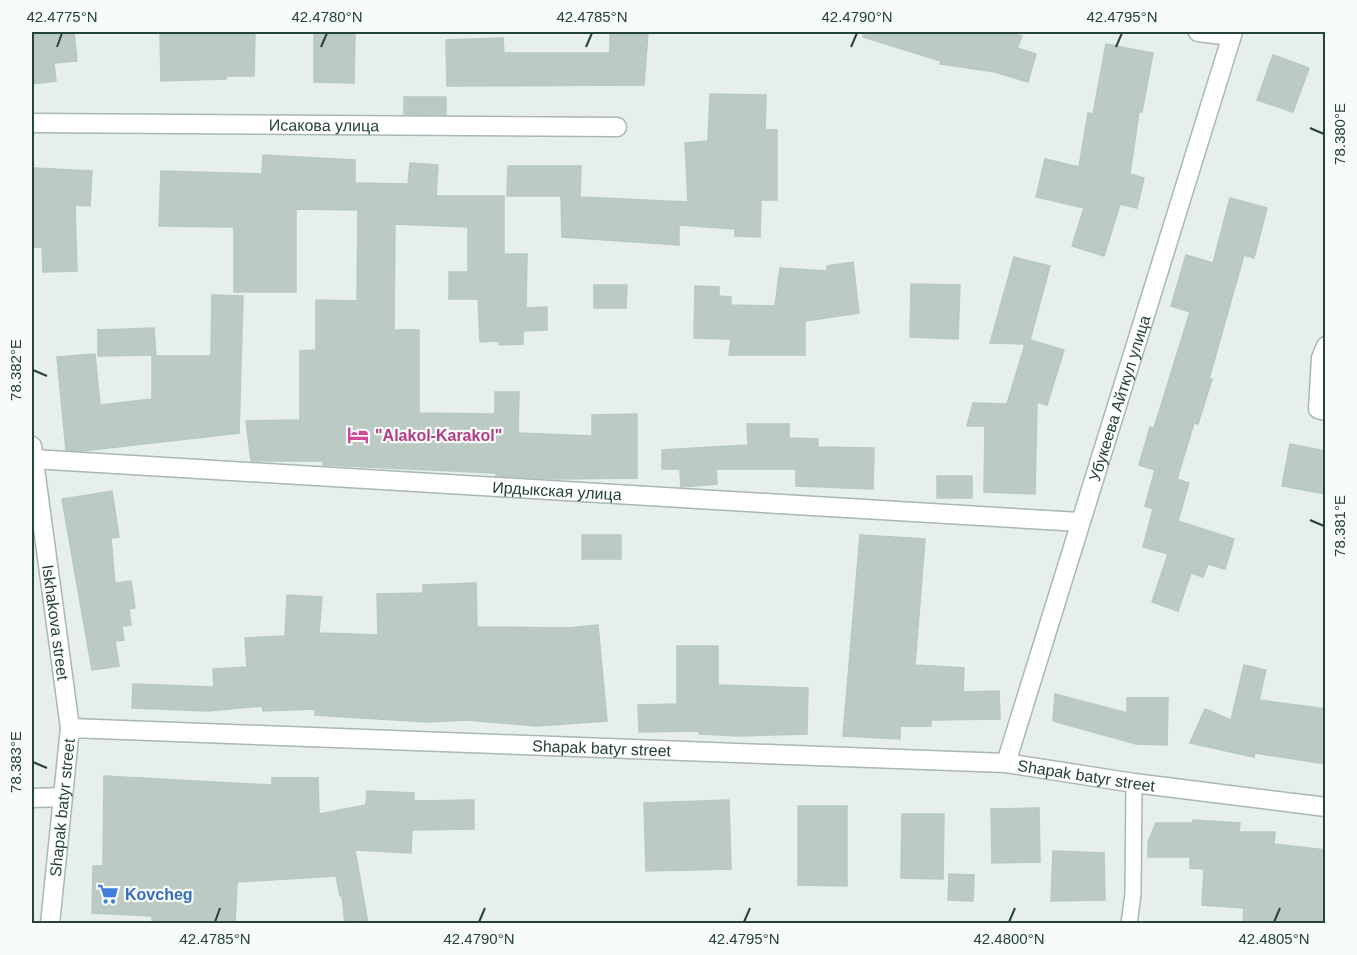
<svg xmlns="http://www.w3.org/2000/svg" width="1357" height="955" viewBox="0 0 1357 955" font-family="Arial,sans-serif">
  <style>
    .building { fill: #bbcac4; stroke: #b8c9c2; stroke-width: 1.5 }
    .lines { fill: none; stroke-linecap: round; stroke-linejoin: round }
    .service-casing { stroke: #a8b8b2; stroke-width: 18 }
    .minor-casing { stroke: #a8b8b2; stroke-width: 21 }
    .service { stroke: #fff; stroke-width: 15 }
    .minor { stroke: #fff; stroke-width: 18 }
    .ticks { fill: none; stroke: #24423a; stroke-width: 2 }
    .labels { text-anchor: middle; stroke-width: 4.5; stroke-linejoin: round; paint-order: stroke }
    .street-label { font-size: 16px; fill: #24423a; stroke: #f7fbf9 }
    .hotel-label { font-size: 16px; font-weight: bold; fill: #b23c85; stroke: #f7fbf9; text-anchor: start }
    .shop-label { font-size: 16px; font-weight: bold; fill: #366cbe; stroke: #f7fbf9; text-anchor: start }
    .neatline { fill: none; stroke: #24423a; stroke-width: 2 }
    .ticks-label { font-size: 15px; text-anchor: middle; fill: #24423a }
  </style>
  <rect width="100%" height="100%" fill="#e6efeb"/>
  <!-- building -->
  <g class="building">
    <polygon points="32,32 74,32 77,61 54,63 56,81 32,84"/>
    <polygon points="160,32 255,34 254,76 226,76 226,79 161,81"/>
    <polygon points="314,32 355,32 354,83 314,82"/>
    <polygon points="610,32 648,32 644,85 447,86 446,40 503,38 504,53 610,53"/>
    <polygon points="864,32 1006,32 1022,36 1017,48 1036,54 1028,82 995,72 940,64 941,61 863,37"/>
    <polygon points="1106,44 1153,53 1142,112 1139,112 1130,174 1144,178 1137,208 1120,204 1104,256 1072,246 1084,208 1036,197 1045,159 1079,167 1088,113 1093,114"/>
    <polygon points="1273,55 1309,68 1293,112 1257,100"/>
    <polygon points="710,94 766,95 765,130 777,130 777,200 761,200 760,237 735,236 735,229 679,225 679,245 562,237 561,196 507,196 508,166 581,166 580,197 688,202 685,143 708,141"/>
    <polygon points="404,97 446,97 446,115 404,114"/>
    <polygon points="263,155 355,160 355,183 408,184 410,163 438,165 436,196 504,196 504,254 527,254 526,308 547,307 547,330 523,331 523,344 499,345 499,341 480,342 478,299 449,299 449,272 468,272 468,227 395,224 394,330 419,330 419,413 495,414 495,392 519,392 518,433 592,436 592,415 637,414 637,478 557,479 496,476 496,473 323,465 323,461 251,461 246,421 300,420 300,351 316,350 316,300 357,301 358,210 296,209 296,292 234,292 234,227 159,226 161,171 262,174"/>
    <polygon points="34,168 92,171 90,206 75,205 77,271 43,272 42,247 32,247"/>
    <polygon points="1230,198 1267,208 1254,258 1244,255 1209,379 1212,379 1198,424 1194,423 1177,479 1189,483 1178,521 1234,539 1225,569 1208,564 1203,577 1191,573 1178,611 1152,602 1168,554 1143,547 1153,509 1145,506 1155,470 1139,465 1150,427 1154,428 1190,312 1171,306 1186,255 1213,263"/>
    <polygon points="1014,257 1050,266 1030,340 1064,350 1047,405 1037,402 1035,494 984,492 985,426 967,426 973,403 1007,404 1025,344 990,343"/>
    <polygon points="853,262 859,313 805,321 805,355 729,355 731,339 694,338 695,286 719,287 719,296 731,297 731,305 775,306 780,268 827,271 827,266"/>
    <polygon points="911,284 960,285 958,339 910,337"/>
    <polygon points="594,285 627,285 626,308 594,308"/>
    <polygon points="212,295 243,296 239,433 82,451 66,450 57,357 95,354 100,405 152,399 152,356 211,356"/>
    <polygon points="154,328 156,355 98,356 98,330"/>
    <polygon points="747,424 789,424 789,438 818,439 818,447 874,448 873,489 796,486 796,469 716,469 717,484 681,487 680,469 662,469 662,450 748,445"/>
    <polygon points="1290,444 1326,451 1326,494 1282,486"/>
    <rect x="937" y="476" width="35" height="22"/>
    <polygon points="112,491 119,537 111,538 115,583 131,581 135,608 129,609 131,625 122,626 124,640 115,641 119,666 92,670 62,499"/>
    <rect x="582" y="535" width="39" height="24"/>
    <polygon points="860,535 925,539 915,665 964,668 963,692 999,691 1000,719 931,720 931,726 900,726 900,739 843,736"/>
    <polygon points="476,583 477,627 568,628 598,625 607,721 536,726 467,720 428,722 315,715 315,709 263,711 262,706 208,711 132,708 133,684 214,687 213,669 247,667 245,638 285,636 287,595 322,597 319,633 378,635 377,594 423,593 423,585"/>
    <polygon points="677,646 718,646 718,685 808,688 807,734 740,736 699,734 699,731 639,732 638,705 677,704"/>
    <polygon points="1244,665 1266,670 1259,700 1326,709 1326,764 1255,753 1254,757 1190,743 1205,709 1231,720"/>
    <polygon points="1055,694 1127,713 1127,698 1168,698 1167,745 1136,744 1053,721"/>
    <polygon points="104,776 272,785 272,778 318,778 319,814 366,805 367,791 414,793 414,801 474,800 474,829 412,830 411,853 355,850 368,924 345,924 342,895 340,896 336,876 237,882 235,924 152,924 152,916 92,913 93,866 103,866"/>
    <polygon points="729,800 731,869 646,871 644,803"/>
    <polygon points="798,806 847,806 847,886 798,885"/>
    <polygon points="1039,808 1040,862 992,863 991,809"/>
    <polygon points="902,814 944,814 943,879 901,878"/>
    <polygon points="1193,820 1240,823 1239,832 1275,832 1274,844 1326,850 1326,924 1243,924 1244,908 1202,905 1204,869 1190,868 1190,857 1148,857 1148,842 1156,823 1193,823"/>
    <polygon points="1053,851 1104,853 1105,900 1051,901"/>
    <polygon points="949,874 974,875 973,901 948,900"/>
  </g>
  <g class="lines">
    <defs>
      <polyline id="service" points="1129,924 1133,894 1134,783"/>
      <g id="minor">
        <polyline points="1198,32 1231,36"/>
        <path id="s1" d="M 32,123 L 617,127"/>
        <polyline points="1326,346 1321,358 1318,409 1326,411"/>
        <path id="s2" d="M 32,446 L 70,728"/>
        <path id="s3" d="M 33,459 L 1080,522"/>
        <path id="s4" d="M 1006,763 L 1233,32"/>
        <polyline points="32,798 63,797"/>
        <path id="s5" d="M 50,924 L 70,728 L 1006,763 L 1134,783 L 1326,807"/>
      </g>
    </defs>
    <!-- service casing -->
    <use href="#service" class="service-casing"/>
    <!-- minor casing -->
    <use href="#minor" class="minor-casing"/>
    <!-- service -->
    <use href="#service" class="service"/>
    <!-- minor -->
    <use href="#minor" class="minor"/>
  </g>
  <!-- ticks -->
  <path class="ticks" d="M 57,47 L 62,33M 321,47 L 327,33M 586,47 L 592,33M 851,47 L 857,33M 1116,47 L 1122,33M 1310,128 L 1324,134M 33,370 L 47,376M 1310,520 L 1324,526M 33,762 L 47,768M 215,922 L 220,908M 479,922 L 485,908M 744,922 L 750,908M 1009,922 L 1015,908M 1274,922 L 1280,908"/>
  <!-- icons -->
  <defs>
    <symbol id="hotel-bare" viewBox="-9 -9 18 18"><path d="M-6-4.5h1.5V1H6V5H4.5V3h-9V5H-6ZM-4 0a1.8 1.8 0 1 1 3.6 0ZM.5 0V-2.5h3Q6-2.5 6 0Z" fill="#d1479c" stroke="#f7fbf9" stroke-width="2.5" paint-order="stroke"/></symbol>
    <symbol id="supermarket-bare" viewBox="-9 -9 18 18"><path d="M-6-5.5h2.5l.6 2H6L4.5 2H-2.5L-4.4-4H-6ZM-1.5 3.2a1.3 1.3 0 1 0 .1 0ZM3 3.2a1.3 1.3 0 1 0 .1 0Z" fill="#3f7fe0" stroke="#f7fbf9" stroke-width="2.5" paint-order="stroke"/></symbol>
  </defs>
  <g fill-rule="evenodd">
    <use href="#hotel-bare" x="343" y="420" width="30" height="30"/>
    <use href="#supermarket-bare" x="93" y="879" width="30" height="30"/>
  </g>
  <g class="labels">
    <!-- street labels -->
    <g class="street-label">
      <text dy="6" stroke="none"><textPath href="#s1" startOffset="292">Исакова улица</textPath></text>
      <text dy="6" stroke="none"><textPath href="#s4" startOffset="382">Убукеева Айткул улица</textPath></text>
      <text dy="6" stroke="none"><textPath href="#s3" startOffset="525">Ирдыкская улица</textPath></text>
      <text dy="6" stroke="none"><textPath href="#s2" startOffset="178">Iskhakova street</textPath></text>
      <text dy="6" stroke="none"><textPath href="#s5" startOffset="729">Shapak batyr street</textPath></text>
      <text dy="6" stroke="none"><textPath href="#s5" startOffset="1215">Shapak batyr street</textPath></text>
      <text dy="6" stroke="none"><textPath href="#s5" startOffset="117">Shapak batyr street</textPath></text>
    </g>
    <!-- hotel labels -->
    <g class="hotel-label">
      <text x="375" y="441">"Alakol-Karakol"</text>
    </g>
    <!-- shop labels -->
    <g class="shop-label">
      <text x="125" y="900">Kovcheg</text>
    </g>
  </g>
  <!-- border -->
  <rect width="1357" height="955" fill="none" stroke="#f7fbf9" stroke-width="66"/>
  <rect x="33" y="33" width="1291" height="889" class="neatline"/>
  <g class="ticks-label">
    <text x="62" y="22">42.4775°N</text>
    <text x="327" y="22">42.4780°N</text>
    <text x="592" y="22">42.4785°N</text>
    <text x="857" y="22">42.4790°N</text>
    <text x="1122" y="22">42.4795°N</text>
    <text transform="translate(1340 134) rotate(-90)" y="5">78.380°E</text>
    <text transform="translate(16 370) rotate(-90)" y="5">78.382°E</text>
    <text transform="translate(1340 526) rotate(-90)" y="5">78.381°E</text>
    <text transform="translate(16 762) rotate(-90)" y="5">78.383°E</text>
    <text x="215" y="944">42.4785°N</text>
    <text x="479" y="944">42.4790°N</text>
    <text x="744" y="944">42.4795°N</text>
    <text x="1009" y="944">42.4800°N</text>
    <text x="1274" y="944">42.4805°N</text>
  </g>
</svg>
